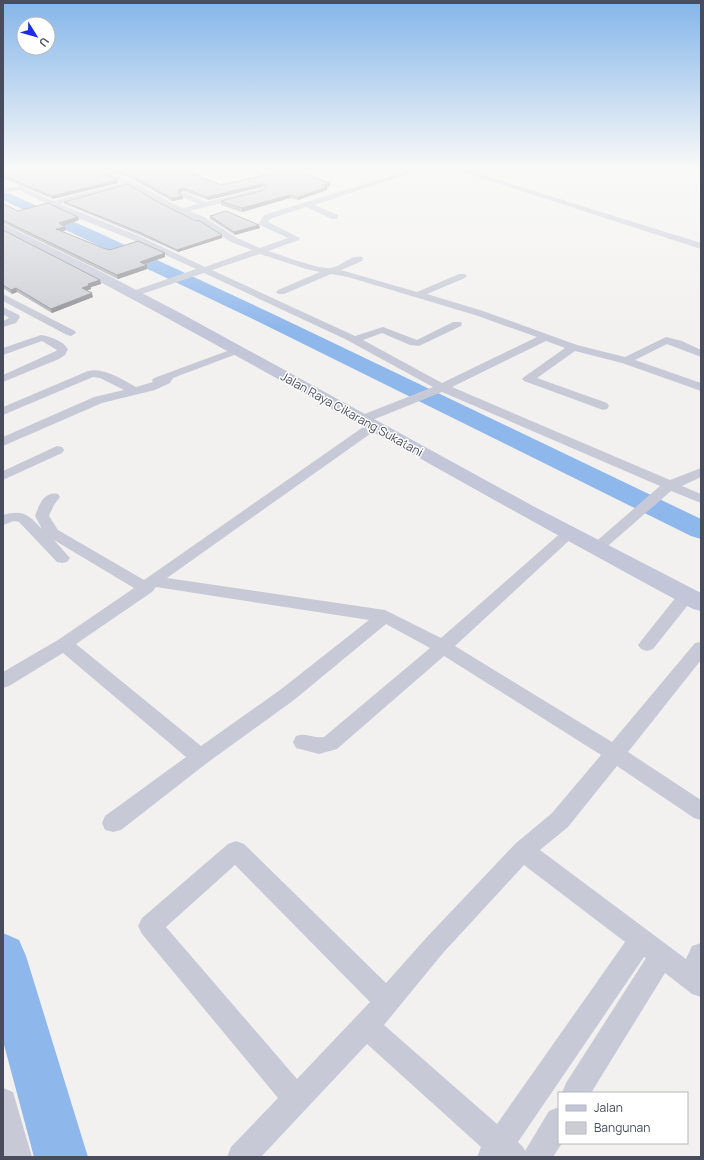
<svg xmlns="http://www.w3.org/2000/svg" width="704" height="1160" font-family="Manrope,sans-serif">
<style>
.lines{fill:none;stroke-linecap:round;stroke-linejoin:round}
.river{fill:#8eb7eb;fill-rule:evenodd}
.street{fill:#c7cad6;fill-rule:evenodd}
.secondary{fill:#c3c6d8;fill-rule:evenodd}
.wall{fill:#b0b1b7}
.shaded-wall{fill:#909095}
.building{fill:#cdced5;stroke:#909095}
.labels{text-anchor:middle;dominant-baseline:central;stroke-width:3;stroke-linejoin:round;paint-order:stroke}
.far-street-label{font-size:12px;fill:#484c5d;stroke:#fff}
</style>
<rect width="100%" height="100%" fill="#f2f1f0"/>
<g class="lines">
<path class="river" d="M3,191L97,232L273,314L701,519V539L691,536L259,322L3,200Z
M3,933L19,940L26,956L88,1157H34L3,1041Z"/>
<path class="street" d="M86,167H95L133,181L166,200L183,208L198,204L181,196L180,194L184,192L206,202L262,188H265V192L190,211L204,217L237,238L260,248L288,238L260,225L259,223L264,215L420,167H430L314,205L338,215V219H332L306,207L270,219L268,222L300,238L299,240L268,251C281,255 320,270 331,268C341,267 351,254 362,257L363,259L362,261L341,270L417,292L459,274H465L467,276L465,278L427,294L483,311L577,345L625,357L666,337L682,341L701,350V357L667,344L635,360L701,383V391L622,363L575,351L537,378L607,403L609,406L607,409L603,410L524,381L522,379L524,377L565,348L546,341L452,387L670,480L701,468V477L682,486L701,494V503L671,491L602,551L597,553L592,551L589,548L592,545L660,486L442,392L365,423H357L355,420L357,417L433,387L345,339L204,273L136,296H130L128,294L130,292L196,269L133,240L68,214L19,190L3,193V189L20,186L53,201L123,183ZM129,185L160,204L198,221L231,242L252,250L205,267L139,236L60,204ZM260,254L306,269L320,272L278,290L276,292L278,294H284L331,274L348,277L475,315L537,337L442,383L363,340L382,333L410,345L419,346L461,326L462,324L461,322H453L417,340L383,327L355,336L212,270Z
M447,167H457L701,243V249Z
M682,167L701,170V174L683,169Z
M3,294L75,331L76,333L71,336L67,335L3,301Z
M3,307L19,315L20,317L16,323L3,327V321L9,318L3,314Z
M41,335C51,337 62,340 68,349L65,355L59,359L3,382V375L56,351L57,350L42,341L3,355V348Z
M238,347L242,348L243,350L242,352L173,378L170,383L155,390L102,403L3,446V437L94,397L124,390L100,378L93,377L3,415V407L88,371C104,367 123,380 136,387L153,382L152,380L154,378Z
M373,422L377,423L379,426L377,429L167,578L385,610L441,638L564,530L569,528L574,530L576,533L574,536L455,646L612,742L695,643L701,642V660L628,752L701,800V820L694,818L617,766L568,827L540,850L686,959L692,946L701,943V997L692,994L665,973L591,1093H562L566,1083L646,958L644,957L518,1142L523,1147L525,1151L549,1111L559,1107V1143H562L553,1157H477L481,1147L367,1044L261,1157H227L231,1147L278,1098L142,934L138,926L142,918L228,844L236,841L244,844L386,983L427,937L515,844L552,813L601,755L444,656L337,749L319,754L296,748L293,742L296,736C308,732 313,739 324,737L430,648L386,624L294,700L207,763L121,830L113,832L105,830L102,823L105,816L186,757L63,653L9,686L3,688V672L58,640L134,588L54,540L70,558L67,562L62,563L57,562L19,522L14,521L3,525V515C23,509 29,515 42,529L35,516C39,505 44,491 58,494L60,497L54,505L49,516L58,530L144,580L369,423ZM156,587L369,620L280,690L201,746L76,644L152,592ZM235,865L370,1002L297,1079L166,927ZM524,865L625,942L497,1124L384,1025L443,953Z
M57,446L62,447L64,450L62,453L3,480V471Z
M686,590L692,592L694,596L692,600L653,649L647,651L641,649L638,645L641,641L680,592Z
M3,1088L13,1092L32,1157H4Z"/>
<path class="secondary" d="M3,224L96,269L184,315L533,506L701,593V611L693,609C462,485 236,351 3,231Z"/>
</g>
<path class="wall" d="M3,167L118,183L53,199L3,178Z
M99,167H175L221,185L292,169L330,183V186L327,187V190L298,200L290,198L242,212L221,205V201L265,190L266,187H262L208,200L183,191L179,193L183,196V199L172,201L134,180Z
M64,202H158L222,238L178,252L140,235L65,204Z
M3,204L18,211L78,217L79,220L63,226L66,230L61,232L103,248L110,250L165,253V257L144,264L147,269L118,279L3,223Z
M210,216L259,225L260,228L235,235L210,219Z
M3,230L100,280L101,284L91,287V289L87,290L93,297L52,313L17,292L12,294L3,288Z"/>
<path class="shaded-wall" d="M118,180V183L53,199L52,196Z
M330,183V186L327,187V190L298,200V197L322,185Z
M261,184L262,187L208,200L207,197Z
M183,188V191L179,194L178,190Z
M290,195V198L242,212V208Z
M183,196V199L172,201V198Z
M78,217L79,220L60,227L59,223Z
M259,225L260,228L235,235L234,232Z
M65,227L66,230L57,233L56,229Z
M222,235V238L178,252L177,250Z
M165,253V257L141,265L140,262Z
M147,265V269L118,279L117,275Z
M100,280L101,284L91,287V289L83,292L82,288L88,284Z
M16,288L17,292L12,294L11,290Z
M92,293L93,297L52,313L51,309Z"/>
<path class="building" d="M3,167H88L118,180L52,196L3,176Z
M107,167H175L221,185L292,169L330,183L322,185L327,187L298,197L290,195L242,208L221,201L265,190L266,184H261L207,197L183,188L178,190L179,194L183,196L172,198L133,177Z
M128,184L158,202L196,221L198,220L222,235L177,250L139,232L64,202Z
M48,203L78,217L59,223L65,227L56,229L103,248L110,250L138,241L165,253L140,262L147,265L117,275L3,220V204H4L18,211Z
M226,211L259,225L234,232L210,216Z
M3,230L100,280L88,284L90,285L82,288L92,293L51,309L16,288L11,290L3,285Z"/>
<linearGradient id="sky" x2="0" y2="1"><stop stop-color="#84b5e9"/><stop offset="0.51" stop-color="#f9f9f8"/><stop offset="1" stop-color="#f9f9f8" stop-opacity="0"/></linearGradient>
<rect width="704" height="329" fill="url(#sky)"/>
<g class="labels">
<g class="far-street-label">
<text transform="translate(352 414) rotate(29)">Jalan Raya Cikarang Sukatani</text>
</g>
</g>
<rect width="704" height="1160" fill="none" stroke="#484c5d" stroke-width="8"/>
<rect x="558" y="1092" width="130" height="52" fill="#ffffff" stroke="#b6b7be"/>
<rect x="566" y="1105" width="20" height="6" fill="#c3c6d8" stroke="#b6b7be"/>
<text x="594" y="1112" font-size="12" fill="#484c5d">Jalan</text>
<rect x="566" y="1122" width="20" height="12" fill="#cdced5" stroke="#b6b7be"/>
<text x="594" y="1132" font-size="12" fill="#484c5d">Bangunan</text>
<g transform="translate(36 36) rotate(127)"><circle r="19" fill="#ffffff" stroke="#b6b7be"/>
<path d="M0-3L7 15L0 10L-7 15Z" fill="#1c2ee0"/>
<text y="-6" font-size="11" font-weight="bold" text-anchor="middle" fill="#484c5d">U</text>
</g>
</svg>
